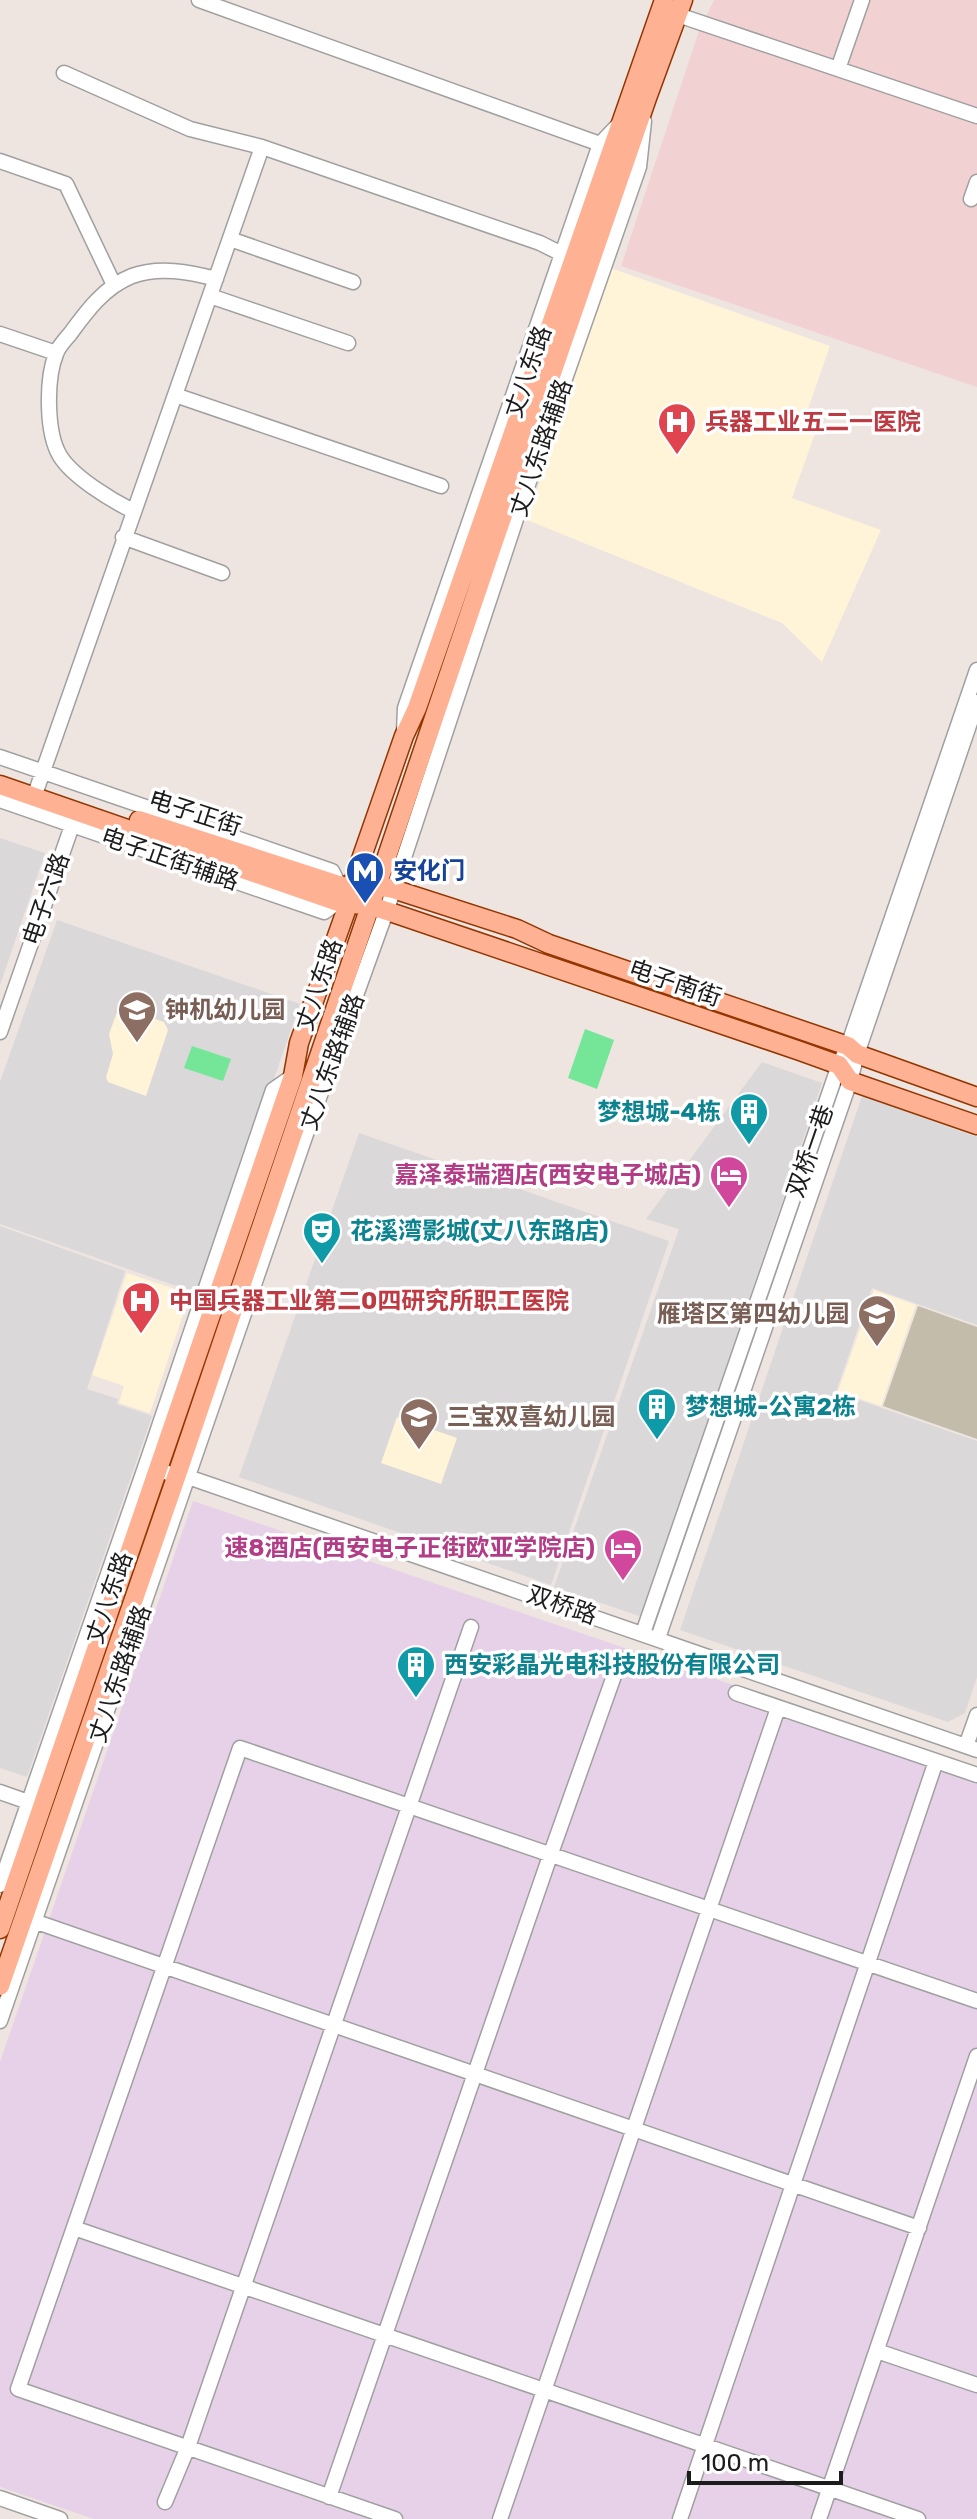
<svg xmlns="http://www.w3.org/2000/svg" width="977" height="2519" font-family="Rubik,'Noto Sans SC',sans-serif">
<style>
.residential{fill:#dad8d9}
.industrial{fill:#e6d1e8}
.education{fill:#fff3d8}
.military{fill:#f2d1d2}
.construction{fill:#c4bcab}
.pitch{fill:#75e698}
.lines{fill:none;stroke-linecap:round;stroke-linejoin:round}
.minor-casing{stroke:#a0a0a0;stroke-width:17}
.major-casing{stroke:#933600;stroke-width:21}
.minor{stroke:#fff;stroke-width:14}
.major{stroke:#ffb194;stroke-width:18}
.labels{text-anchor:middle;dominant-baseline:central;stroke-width:7;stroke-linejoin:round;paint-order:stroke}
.street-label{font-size:24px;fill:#1c1c1c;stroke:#fff}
.health-label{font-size:24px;font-weight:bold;fill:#be3a42;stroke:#fff;text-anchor:start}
.transit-label{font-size:24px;font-weight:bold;fill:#164399;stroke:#fff;text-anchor:start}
.education-label{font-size:24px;font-weight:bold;fill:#785e54;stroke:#fff;text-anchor:start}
.culture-label{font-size:24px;font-weight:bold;fill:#0d838f;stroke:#fff;text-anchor:start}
.hotel-label{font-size:24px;font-weight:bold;fill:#b23c85;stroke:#fff;text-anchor:end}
</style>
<rect width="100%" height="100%" fill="#eee5e0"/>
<path class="residential" d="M0,838L45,853L0,985Z
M57,920L300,1004L199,1294L0,1224V1082Z
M762,1062L822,1083L642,1617L554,1587L679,1229L646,1219Z
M862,1096L977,1137V1325L872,1288L836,1392L977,1441V1677L965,1713L948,1722L680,1630Z
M359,1133L669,1241L551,1585L239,1477Z
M0,1226L125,1271L87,1389L118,1399L117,1404L152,1416L27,1777L0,1768Z"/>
<path class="industrial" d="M193,1501L977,1768V2519H94L0,2487V2062Z"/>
<path class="education" d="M611,268L830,346L808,409L822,414L792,498L881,530L822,662L782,623L527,520Z
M119,1007L164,1022L168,1030L146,1096L108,1082L106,1077L113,1054L109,1034Z
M127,1273L190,1294L150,1413L119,1403L124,1386L92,1375Z
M874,1290L916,1305L881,1406L838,1391Z
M397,1417L457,1438L441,1484L381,1463Z"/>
<path class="military" d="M714,0H977V387L621,266L699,31Z"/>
<path class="construction" d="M918,1306L977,1327V1439L883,1406Z"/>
<path class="pitch" d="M585,1029L614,1040L597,1089L568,1078Z
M192,1046L231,1059L223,1081L184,1068Z"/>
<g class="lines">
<defs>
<path id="minor" d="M199,0L600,144
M678,15L977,116
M838,69L862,0
M64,73L190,129L262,147L540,243L562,254
M0,161L66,184L114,285
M971,199L977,182
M230,239L353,282
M210,296L348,343
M0,334L56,353
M175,395L441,486
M133,511C111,500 73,477 60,456C46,433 46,379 56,354C58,347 65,340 70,334C86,312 104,287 132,276C159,266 190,272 216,279
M123,537L222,573
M404,731L405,708L600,144L619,124
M0,757L332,871L339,885
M34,797L262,147
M0,800L324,912L338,902
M0,1032L75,817
M146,1465L176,1476L188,1477L977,1750
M643,1633L839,1065L848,1046L977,670
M658,1638L850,1081L857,1054L977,702
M736,1693L977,1775
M966,1746L977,1715
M0,1792L34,1804
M0,1885L149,1456L273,1090L293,1076
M28,1919L919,2228
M0,2021L306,1134L386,912L517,516L639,167L644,121
M74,2228L918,2519
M877,2351L977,2385
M329,2497L550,1856L620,1659
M0,2498L60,2519
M165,2502L188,2447L471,1627
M395,2519L18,2389L240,1748L977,2001
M500,2519L778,1708
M680,2519L936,1761
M819,2519L977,2056"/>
<path id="major" d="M0,785L338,902L371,906L393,913L800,1051L839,1065L850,1081L977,1125
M139,820L339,885C357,890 375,885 393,889L517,929L549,944L848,1046L857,1054L977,1097
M0,1929L293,1076L299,1043L348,905L351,888L404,736L417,708L664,0
M0,1986L180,1466L493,544L647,98L683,0"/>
</defs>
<use href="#minor" class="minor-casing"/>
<use href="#major" class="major-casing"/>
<use href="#minor" class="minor"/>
<use href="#major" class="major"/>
</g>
<defs>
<symbol id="hospital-pin" viewBox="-11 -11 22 30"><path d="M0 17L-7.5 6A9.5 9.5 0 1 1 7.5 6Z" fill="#e0444e" stroke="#fff"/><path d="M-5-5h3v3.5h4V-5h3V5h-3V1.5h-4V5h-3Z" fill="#fff"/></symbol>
<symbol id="metro-pin" viewBox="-11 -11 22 30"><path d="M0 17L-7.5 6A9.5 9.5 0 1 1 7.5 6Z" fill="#1a4fb4" stroke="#fff"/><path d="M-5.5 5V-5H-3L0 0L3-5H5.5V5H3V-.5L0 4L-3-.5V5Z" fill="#fff"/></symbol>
<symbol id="school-pin" viewBox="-11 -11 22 30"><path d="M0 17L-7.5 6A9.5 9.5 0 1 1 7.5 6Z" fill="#8d6e63" stroke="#fff"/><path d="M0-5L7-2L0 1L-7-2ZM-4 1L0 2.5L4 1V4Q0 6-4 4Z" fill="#fff"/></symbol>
<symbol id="building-pin" viewBox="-11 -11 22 30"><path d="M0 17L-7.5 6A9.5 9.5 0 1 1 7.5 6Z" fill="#0f9aa8" stroke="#fff"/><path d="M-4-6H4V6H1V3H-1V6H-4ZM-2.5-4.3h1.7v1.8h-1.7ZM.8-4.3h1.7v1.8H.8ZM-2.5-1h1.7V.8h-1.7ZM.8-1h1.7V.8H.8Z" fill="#fff"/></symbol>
<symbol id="hotel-pin" viewBox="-11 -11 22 30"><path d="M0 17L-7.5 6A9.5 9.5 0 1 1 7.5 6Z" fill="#d1479c" stroke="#fff"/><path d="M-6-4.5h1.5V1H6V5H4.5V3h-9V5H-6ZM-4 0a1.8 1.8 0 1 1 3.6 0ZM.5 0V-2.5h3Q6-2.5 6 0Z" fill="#fff"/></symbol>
<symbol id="theatre-pin" viewBox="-11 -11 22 30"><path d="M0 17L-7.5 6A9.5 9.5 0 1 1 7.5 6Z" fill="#0f9aa8" stroke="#fff"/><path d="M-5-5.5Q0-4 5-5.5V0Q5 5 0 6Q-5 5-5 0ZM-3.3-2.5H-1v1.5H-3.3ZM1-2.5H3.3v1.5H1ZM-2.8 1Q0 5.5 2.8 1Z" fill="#fff"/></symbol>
</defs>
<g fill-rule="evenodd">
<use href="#hospital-pin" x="655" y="400" width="44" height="60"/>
<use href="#metro-pin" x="343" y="849" width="44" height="60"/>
<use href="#school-pin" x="115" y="988" width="44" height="60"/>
<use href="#building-pin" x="727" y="1090" width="44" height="60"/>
<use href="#hotel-pin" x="707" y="1153" width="44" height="60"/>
<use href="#theatre-pin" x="300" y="1209" width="44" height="60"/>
<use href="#hospital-pin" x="119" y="1279" width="44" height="60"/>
<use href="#school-pin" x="855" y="1292" width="44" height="60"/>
<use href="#building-pin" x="635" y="1385" width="44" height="60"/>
<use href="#school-pin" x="397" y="1395" width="44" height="60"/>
<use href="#hotel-pin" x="601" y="1526" width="44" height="60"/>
<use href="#building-pin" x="394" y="1643" width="44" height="60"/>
</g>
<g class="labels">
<g class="street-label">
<text transform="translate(528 372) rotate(-71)">丈八东路</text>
<text transform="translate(541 448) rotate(-71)">丈八东路辅路</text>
<text transform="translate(195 813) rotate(18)">电子正街</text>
<text transform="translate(170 859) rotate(19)">电子正街辅路</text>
<text transform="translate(46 899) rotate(-71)">电子六路</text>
<text transform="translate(675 983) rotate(19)">电子南街</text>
<text transform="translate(319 985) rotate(-71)">丈八东路</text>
<text transform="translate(332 1062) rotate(-70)">丈八东路辅路</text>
<text transform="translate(810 1151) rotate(-71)">双桥一巷</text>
<text transform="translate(109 1598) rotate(-71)">丈八东路</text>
<text transform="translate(562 1605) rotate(19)">双桥路</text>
<text transform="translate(120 1674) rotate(-71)">丈八东路辅路</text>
</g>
<g class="health-label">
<text x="705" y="422">兵器工业五二一医院</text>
<text x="169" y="1301">中国兵器工业第二0四研究所职工医院</text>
</g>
<g class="transit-label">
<text x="393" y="871">安化门</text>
</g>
<g class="education-label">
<text x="165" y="1010">钟机幼儿园</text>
<text x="849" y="1314" text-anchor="end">雁塔区第四幼儿园</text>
<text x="447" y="1417">三宝双喜幼儿园</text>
</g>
<g class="culture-label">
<text x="721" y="1112" text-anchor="end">梦想城-4栋</text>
<text x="350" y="1231">花溪湾影城(丈八东路店)</text>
<text x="685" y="1407">梦想城-公寓2栋</text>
<text x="444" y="1665">西安彩晶光电科技股份有限公司</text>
</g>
<g class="hotel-label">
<text x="701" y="1175">嘉泽泰瑞酒店(西安电子城店)</text>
<text x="595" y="1548">速8酒店(西安电子正街欧亚学院店)</text>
</g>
</g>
<path d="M689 2471v12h152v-12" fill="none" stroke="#1c1c1c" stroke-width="4"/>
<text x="701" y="2471" font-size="24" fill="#1c1c1c" stroke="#ffffff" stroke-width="6" paint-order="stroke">100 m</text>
</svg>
